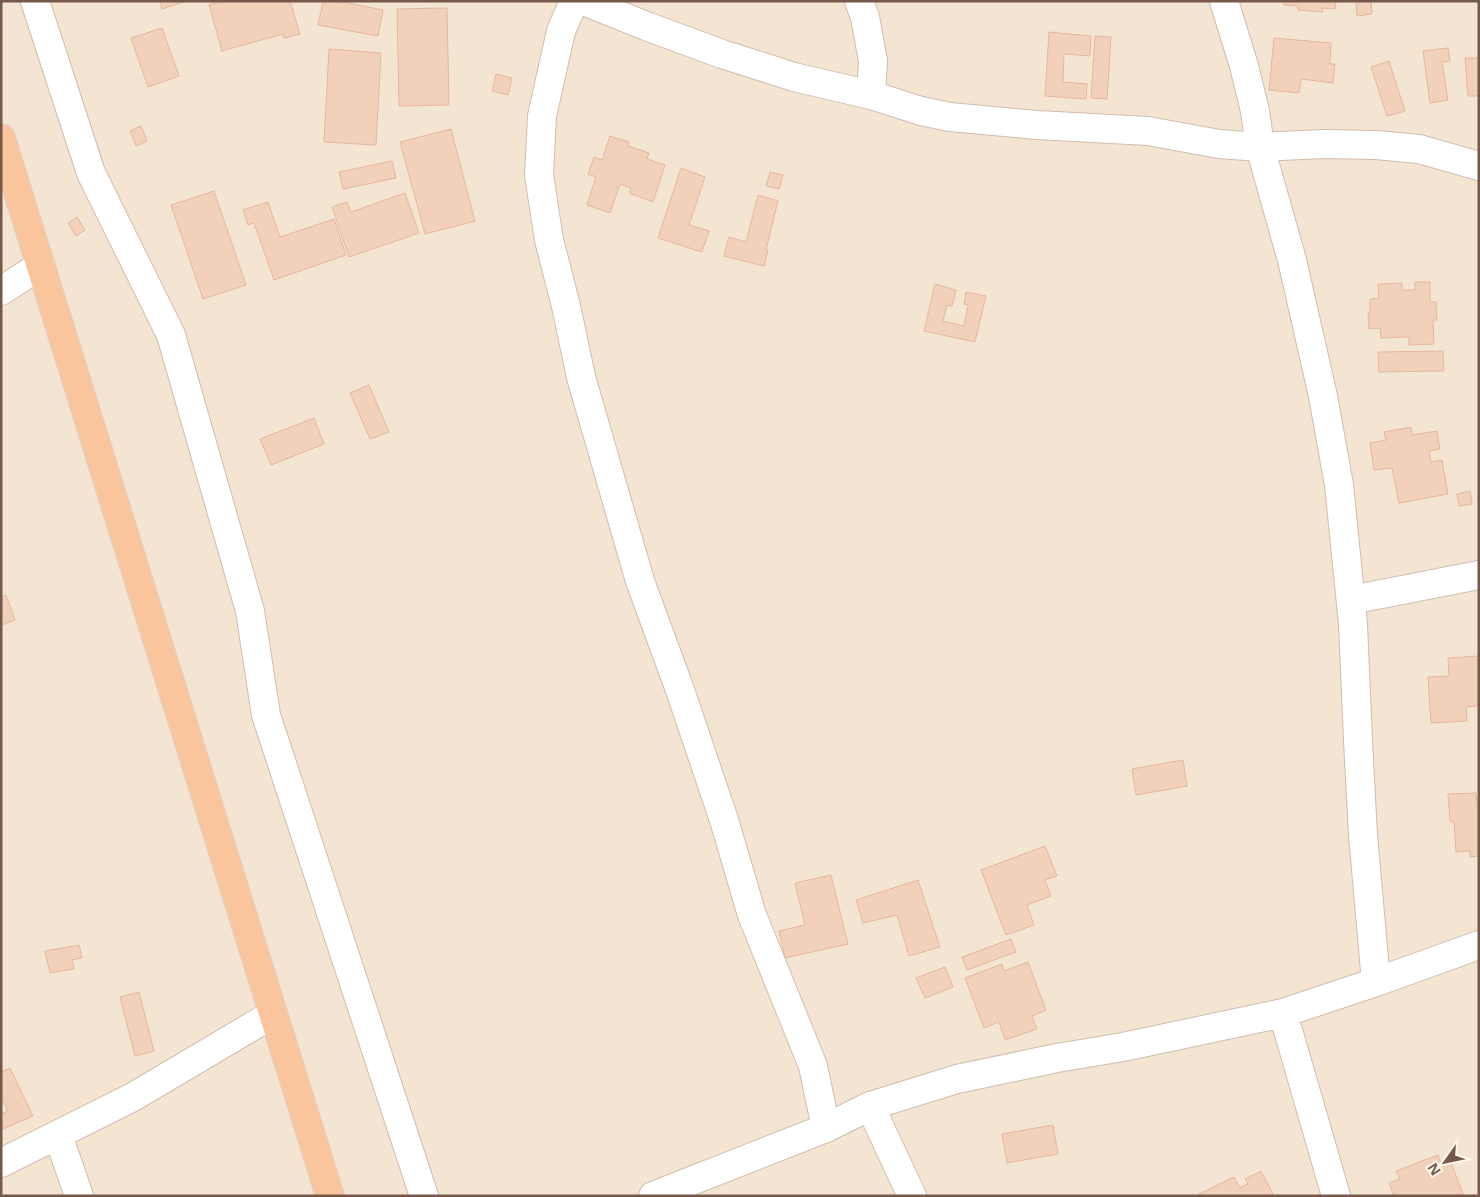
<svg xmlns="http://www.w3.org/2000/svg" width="1480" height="1197" font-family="'Noto Sans',sans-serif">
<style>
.residential{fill:#f4e5d3}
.building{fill:#f2d1bc;stroke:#e5b79c}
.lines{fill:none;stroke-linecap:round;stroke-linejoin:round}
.minor-casing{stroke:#d0bdae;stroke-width:30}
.trunk-casing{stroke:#dbd4d0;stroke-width:30}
.minor{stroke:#fff;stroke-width:28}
.trunk{stroke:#fac49c;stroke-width:28}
</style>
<rect width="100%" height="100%" fill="#fdf3e5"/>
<path class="residential" d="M1,1H1479V1196H1Z"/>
<path class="building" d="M160,1H183L184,2L162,9Z
M222,1H290L300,34L284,38L283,34L222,51L209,5Z
M323,1H338L383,10L378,36L318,25Z
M1284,1H1336L1335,9L1322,8L1323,12L1298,10V6L1284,5Z
M1356,1H1371L1372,14L1357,16Z
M447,8L449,105L399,106L397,9Z
M162,28L179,76L148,87L131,38Z
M1049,32L1091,36L1090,56L1064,54L1063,82L1087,84L1086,99L1045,96Z
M1095,36L1111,37L1107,99L1091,98Z
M1274,38L1331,43L1330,64H1335L1333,83L1301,79L1299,93L1269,90Z
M1448,48L1450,61L1442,62L1448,100L1430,103L1423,51Z
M329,49L381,53L376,145L324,142Z
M1465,58H1479V96H1468Z
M1389,61L1405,111L1387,116L1371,67Z
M496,74L512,78L508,95L492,91Z
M141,126L147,141L136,146L130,131Z
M451,129L475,221L425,234L400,142Z
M610,136L629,142L628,146L649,153L647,159L665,165L653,202L629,193L631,188L620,184L610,213L587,205L596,177L588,174L594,157L602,160Z
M392,161L396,178L343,189L339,172Z
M681,168L705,177L689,225L709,231L702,252L658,238Z
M770,172L783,175L779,189L766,186Z
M214,191L246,285L203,299L171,205Z
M405,193L419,233L349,257L332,207L347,202L351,212Z
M758,195L778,201L766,250L768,251L764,266L724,256L729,237L746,242Z
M268,202L280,237L334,219L346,255L274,280L254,223L248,225L243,210Z
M77,217L85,230L76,236L68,223Z
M1415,282H1430V302H1436L1437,320H1433L1434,344L1409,345V337L1381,338L1380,328L1369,329L1368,313H1370V299L1379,298L1378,284L1402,283V290H1415Z
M935,284L956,290L952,306L947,305L943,321L964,326L968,305L964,304L966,292L986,296L975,342L924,331Z
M1443,351L1444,371L1379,372L1378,352Z
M369,385L389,432L370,439L350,393Z
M314,418L324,444L271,465L260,439Z
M1411,427L1412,435L1437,431L1440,449L1429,451L1431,462L1442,460L1448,494L1399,503L1392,468L1374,470L1370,443L1386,440L1384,432Z
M1470,491L1472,504L1459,506L1457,494Z
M6,595L15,620L1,625V597Z
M1479,656V706L1466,707L1467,721L1431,723L1428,677L1449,676L1448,658Z
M1183,760L1187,786L1136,795L1132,769Z
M1476,793L1477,807H1479V856L1470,857V851L1456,852L1454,822L1450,821L1448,794Z
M1045,846L1057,876L1045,880L1051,896L1027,905L1034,925L1006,935L981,870Z
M831,875L848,944L785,958L779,931L805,925L795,883Z
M918,880L940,947L909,956L897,915L863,923L856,900Z
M1011,939L1016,952L967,970L962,957Z
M79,945L82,958L72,960L74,969L50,973L45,951Z
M1028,962L1046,1010L1032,1016L1037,1029L1005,1040L999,1022L984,1028L965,978L1002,964L1004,971Z
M945,967L953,987L925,998L916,978Z
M139,992L154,1051L135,1056L120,997Z
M10,1068L33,1116L1,1130V1114L8,1111L1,1097V1072Z
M1053,1125L1058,1154L1007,1163L1002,1134Z
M1438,1155L1441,1164L1450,1160L1464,1196H1394L1389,1183L1400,1179L1396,1171Z
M1261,1171L1274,1196H1199V1194L1234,1177L1240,1188L1248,1184L1245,1179Z"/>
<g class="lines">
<defs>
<path id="minor" d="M35,1L91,173L171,335L250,611L266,715L424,1196
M574,1L561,31L542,116L539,175L549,240L566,306L581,377L640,581L680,690L724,820L752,915L813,1066L826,1128
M584,1L646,26L722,54L794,77L871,95L921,111L950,117L1037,125L1148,131L1219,144L1260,147L1324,144L1376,145L1419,149L1479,166
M859,1L865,17L873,61L871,95
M1224,1L1244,66L1255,111L1260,147L1292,260L1323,396L1339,485L1353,624L1358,741L1363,835L1376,982
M1,291L41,265
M1351,600L1479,575
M1283,1013L1336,1196
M870,1106L912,1196
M58,1135L79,1196
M1,1163L133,1097L273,1014
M653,1196L826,1128L870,1106L957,1079L1057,1058L1123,1047L1283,1013L1376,982L1479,945"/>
<path id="trunk" d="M1,138L330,1196"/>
</defs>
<use href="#minor" class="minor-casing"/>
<use href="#trunk" class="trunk-casing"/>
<use href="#minor" class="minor"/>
<use href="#trunk" class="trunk"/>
</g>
<rect width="1480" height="1197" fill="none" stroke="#76594a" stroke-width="5"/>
<g transform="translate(1445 1162) rotate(237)" stroke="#fff7ec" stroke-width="4" paint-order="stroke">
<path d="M0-4L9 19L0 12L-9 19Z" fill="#76594a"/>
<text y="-8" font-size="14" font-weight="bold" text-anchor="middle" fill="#76594a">N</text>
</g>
</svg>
